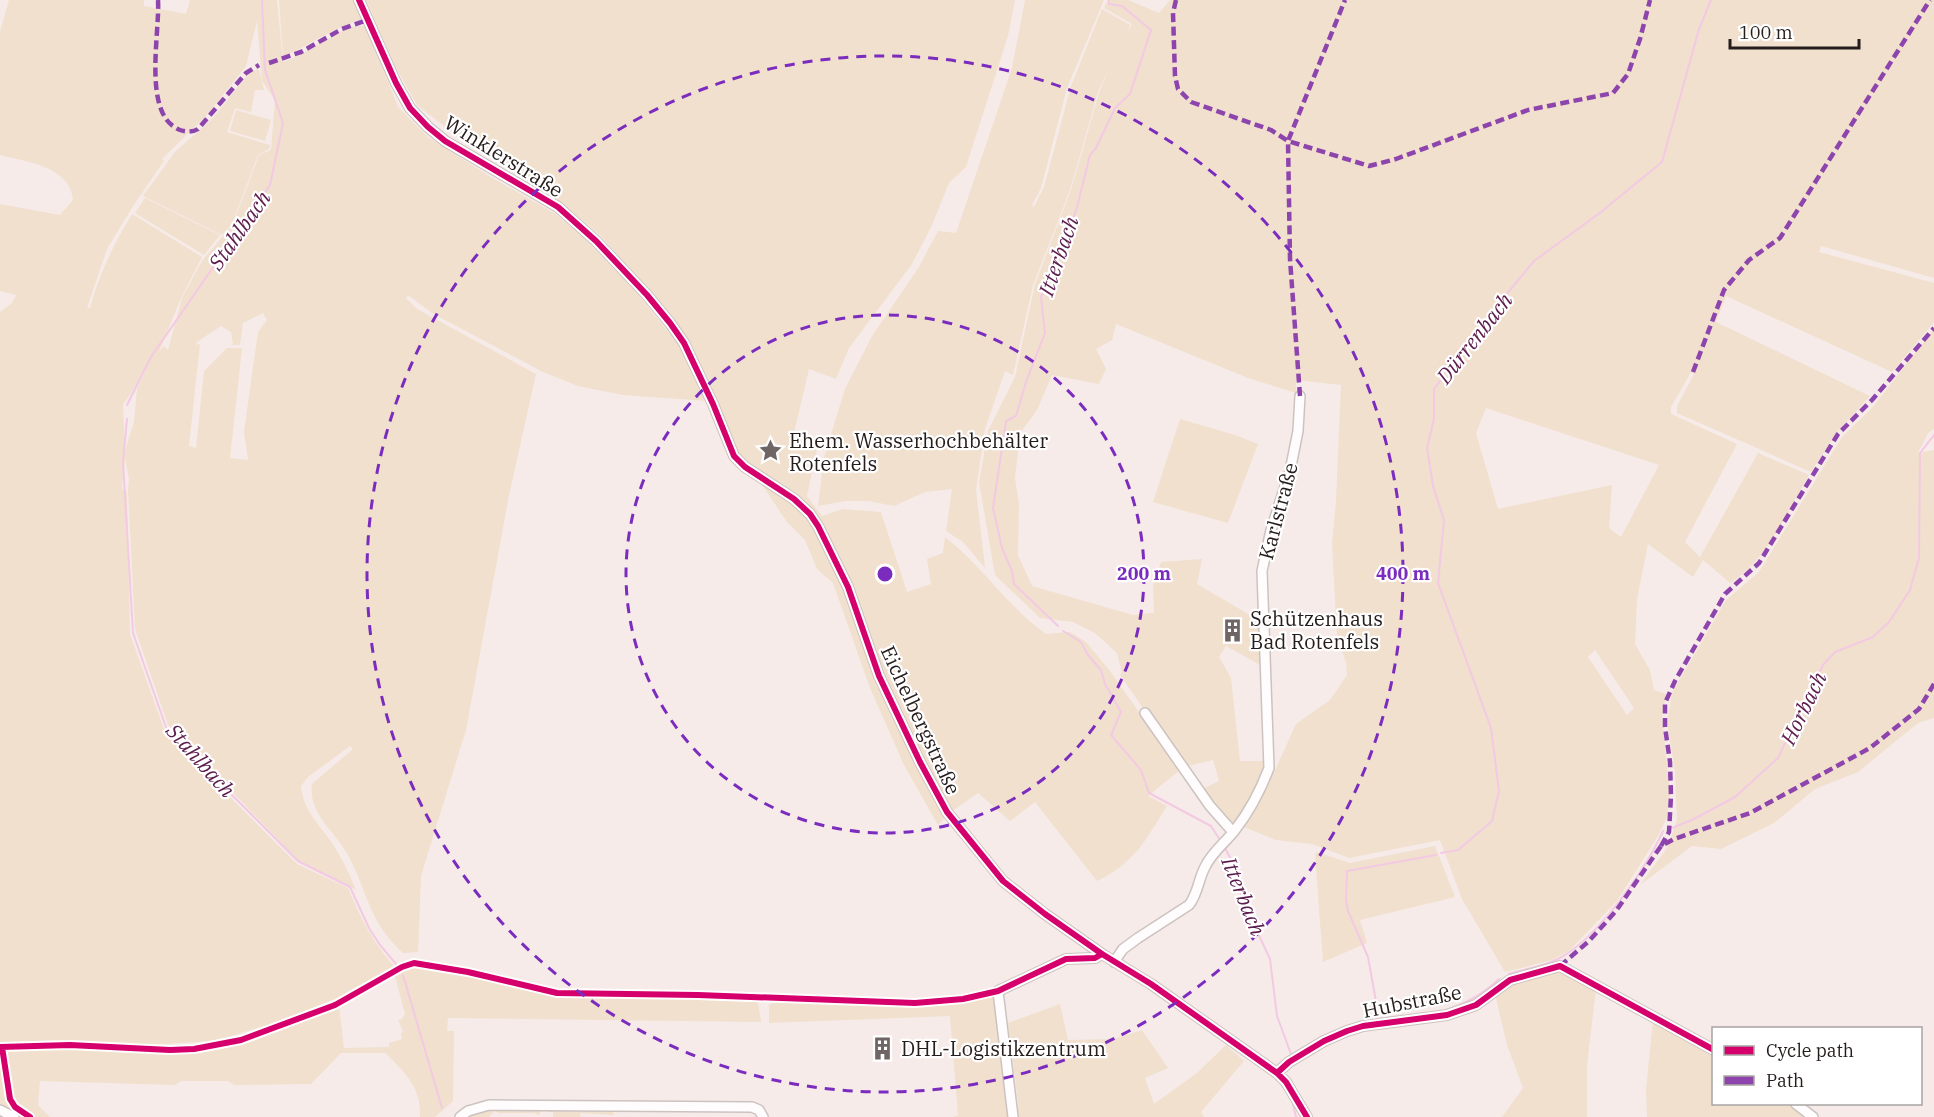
<svg xmlns="http://www.w3.org/2000/svg" width="1934" height="1117" font-family="'IBM Plex Serif',serif">
<style>
.green{fill:#f0e0cd;fill-rule:evenodd}
.lines{fill:none;stroke-linecap:round;stroke-linejoin:round}
.stream{stroke:#f3c9e3;stroke-width:2}
.minor-casing{stroke:#ccc3c1;stroke-width:12}
.minor{stroke:#fefcfc;stroke-width:9}
.quiet{stroke:#8e44ad;stroke-width:4.5;stroke-dasharray:9 4.5;stroke-linecap:butt}
.cycleway-casing{stroke:#fff;stroke-width:10}
.cycleway{stroke:#d6006c;stroke-width:6}
.ring{fill:none;stroke:#7b2cbf;stroke-width:3;stroke-dasharray:10 8}
.labels{text-anchor:middle;dominant-baseline:central;stroke-width:4.5;stroke-linejoin:round;paint-order:stroke}
.street-label{font-size:20px;fill:#251d1c;stroke:#fff}
.poi-label{font-size:20px;fill:#251d1c;stroke:#fff;text-anchor:start}
.water-label{font-size:21px;font-style:italic;fill:#5c1c4d;stroke:#fff}
.centre{fill:#7b2cbf;stroke:#fff;stroke-width:3}
.ring-label{font-size:18px;text-anchor:middle;font-weight:bold;fill:#7b2cbf;stroke:#fff;stroke-width:4.5;stroke-linejoin:round;paint-order:stroke}
</style>
<rect width="100%" height="100%" fill="#f6ebe9"/>
<path class="green" d="M9,0H144V6L186,14L190,0H277L283,62L300,55L348,28L359,25L367,28L398,107L428,137L489,176L554,213L583,237L637,293L682,349L707,401L623,395L578,386L543,372L432,313L408,295L406,298L417,309L536,374L509,495L466,730L421,876L418,952L403,953C370,924 368,894 349,857C336,831 308,815 312,784L353,749L350,746L308,777L301,786C303,810 319,824 332,843C342,858 349,873 356,890L298,860L168,725L135,629L128,491L129,479L125,458C125,470 122,478 122,489L127,492L130,634L165,732L297,864L348,888C360,917 373,943 394,966L335,999L268,1025L214,1041L148,1045L64,1040L0,1042V312L12,303L16,295L0,291V204L60,215L73,200C70,166 27,162 0,155V32ZM257,21L262,81L275,100L271,150L259,155L233,224L202,261L182,298L168,350L164,346L159,352L181,298L202,257L132,214C114,244 99,274 90,308H87L107,249L133,206L164,161L162,159L205,117L246,66ZM263,313L267,320L258,332L244,432L248,460L230,458L242,348H227L204,371L196,448L189,446L200,344L196,345L197,342L221,326L231,332L233,345H240L243,323ZM146,370L137,389L134,422L125,450L123,405Z
M279,0H356L362,16L360,20C332,28 310,46 283,56Z
M366,0H1015L1008,36L966,167L949,183L932,225L912,264L849,348L836,379L809,369L794,433L818,444L807,496L822,516L843,509L881,512L907,592L931,584L927,559L943,553L945,537C982,566 1008,607 1046,634L1070,632L1086,642L1110,671L1180,770L1148,796L1167,806C1146,839 1135,863 1097,881L1035,802L1010,821L978,793L951,812L938,825L904,765L870,688L833,583L817,569L805,540L787,522L746,461L737,452L694,354L674,321L654,296L600,235L556,198L462,140L417,105L396,68Z
M1025,0H1104L1067,88L1041,188L1032,205L1034,207L1044,187L1071,86L1102,9L1130,25L1128,31L1132,24L1104,8L1108,0H1128L1159,13L1170,0H1934V278L1821,246L1819,252L1934,283V322L1892,372L1726,296L1716,322L1870,396L1837,432L1811,472L1677,413V406L1694,374L1691,372L1671,407V414L1737,444L1685,542L1700,557L1758,453L1809,475C1788,510 1766,562 1730,583L1703,560L1693,577L1648,544L1637,599L1635,644L1650,670L1654,690L1666,694L1662,718L1670,793L1667,817L1658,836L1617,901L1569,951L1552,960L1505,972L1462,899L1440,840L1349,858L1312,844L1276,840L1244,827L1273,775L1296,724L1330,700L1347,675L1346,662L1337,637L1332,543L1336,501L1341,385L1296,380V393L1248,378L1116,324L1112,340L1096,349L1106,369L1099,384L1052,375L1037,410L1020,433L1015,478L1019,504L1018,555L1032,586L1133,615L1154,613L1153,587L1161,562L1202,559L1197,584L1260,621L1262,666L1226,646L1219,657L1231,678L1240,761H1264C1262,784 1248,805 1234,824L1228,823L1200,790L1219,781L1213,760L1184,767L1120,675L1122,673L1117,653L1095,633L1073,622L1040,618L995,575L979,482L988,431L1015,377L1035,284L1071,190L1099,93L1109,69L1098,92L1070,190L1033,285L1013,375L1005,371L985,429L976,490L985,568L963,542L946,531L952,489L925,492L894,506L869,501H846L818,506L824,457L845,389L872,336L919,267L938,231L956,233L1012,68ZM1486,408L1659,465L1621,537L1609,528L1612,485L1498,509L1476,433ZM1595,650L1634,708L1627,715L1588,657Z
M259,69L264,90H255L251,112L235,108L227,132L270,145L269,149L258,155L232,224L222,235L143,196L175,152L213,118L249,73Z
M236,110L271,120L265,141L230,131Z
M145,198L220,235L204,255L135,213Z
M1934,329V429L1928,433L1918,453L1934,450V718L1918,723L1858,772L1815,789L1774,823L1721,849L1692,846L1640,885L1667,848L1677,820L1675,772L1667,722L1672,693L1726,600L1759,572L1842,437L1872,408Z
M1180,419L1235,435L1258,444L1228,523L1153,502Z
M1435,846L1455,897L1360,920L1367,943L1323,962L1315,854L1317,852L1350,863Z
M414,966L477,975L541,991L564,995L758,1002L761,1022L448,1018L447,1031H454L453,1101L435,1117H420C421,1086 406,1075 386,1053H341L311,1084L234,1085L228,1081H181L175,1085L40,1081L38,1105L50,1117H22L0,1106V1062L5,1097L13,1105L5,1050L62,1049L186,1054L212,1051L257,1039L339,1006L344,1048L389,1047V1043L402,1039L401,1034L403,1031L398,1020L402,1019L405,1014L394,972Z
M1549,971L1562,973L1596,989L1587,1065V1117H1502L1523,1088L1507,1045L1495,994L1519,978Z
M993,997H996L1010,1117H953L958,1115L950,1016L769,1023V1005L776,1002C848,1005 922,1012 993,997Z
M1060,1004L1068,1040L1114,1039L1142,1030L1168,1068L1145,1078L1154,1104L1197,1073L1226,1045L1244,1061L1201,1112L1204,1117H1017L1018,1102L1008,1023Z
M1653,1020L1713,1054L1714,1104H1791L1809,1117H1647L1646,1089Z
M496,1108L539,1110L540,1112L539,1115L534,1113H498L495,1110L489,1117H468L482,1111Z
M552,1108L612,1110L614,1115L581,1113L580,1117H553V1112H547Z"/>
<g class="lines">
<path class="stream" d="M127,405L151,357L270,185L283,123L265,70L262,0
M127,419L123,462L133,633L167,730L298,861L350,887L369,928L380,945L396,964
M1058,626L1014,584L1012,571L1002,548L993,508L1006,421L1016,416L1026,382L1045,333L1041,297L1061,255L1077,207L1090,155L1096,148L1115,108L1130,94L1151,30L1122,6L1109,4V0
M1063,631L1081,642L1088,655L1101,670L1105,684L1121,712L1111,735L1141,770L1149,793L1211,826L1220,840
M1672,828L1694,819L1735,797L1778,758L1823,665L1835,652L1873,637L1889,622L1910,590L1919,558L1920,453L1934,435
M1225,848L1237,871L1242,899L1270,959L1277,1016L1291,1054
M1441,853L1458,850L1492,821L1499,791L1491,728L1438,583L1444,520L1433,486L1427,448L1434,419V389L1472,336L1534,261L1601,212L1662,162L1699,29L1711,0
M1509,974C1524,969 1543,967 1558,959C1597,939 1645,871 1663,831
M403,975L442,1108
M1440,1012C1463,1005 1481,996 1499,979
M1379,1018L1368,957L1348,911L1346,900L1347,871L1436,855
M1323,1037C1350,1022 1377,1018 1407,1016
M1289,1056L1316,1041
M1293,1104L1296,1117"/>
<defs>
<path id="minor" d="M359,0L396,83L410,108L428,127L445,141L558,207L596,241L647,295L670,323L684,343L713,404L734,456L745,467L794,499L810,514L818,526L848,587L879,676L920,762L947,812L1003,881L1045,914L1102,954L1151,984L1277,1073L1286,1082L1307,1117
M1145,713L1210,806L1233,832
M1114,962L1123,949L1138,938L1189,905C1198,894 1198,880 1205,867C1212,852 1225,843 1235,830C1249,812 1261,789 1269,768L1262,571L1271,530L1290,471L1298,431L1300,396
M1277,1073L1289,1062L1324,1041L1347,1031L1363,1026L1447,1015L1476,1005L1510,980L1560,966L1714,1050
M1796,1104L1813,1117
M0,1110L14,1117
M460,1117L468,1111L489,1105L752,1107L759,1110L763,1117
M1013,1117L998,991L1066,959L1095,958L1102,954"/>
</defs>
<use href="#minor" class="minor-casing"/>
<use href="#minor" class="minor"/>
<path class="quiet" d="M158,0C160,32 143,110 176,128C182,132 192,133 198,129L246,73L259,65
M1176,0L1173,13L1175,76L1178,89L1191,102L1271,130L1288,141L1369,166L1396,159L1528,110L1613,93L1628,74L1640,39L1650,0
M269,63L301,52L342,29L367,20
M1693,372L1724,290L1749,260L1780,238L1930,0
M1300,396L1290,259L1288,141L1345,0
M1661,846L1669,832L1671,796L1670,762L1665,727V703L1675,681L1725,594L1759,563L1838,434L1872,400L1934,328
M1560,966L1589,941L1616,911L1661,846L1674,839L1750,813L1870,748L1919,709L1934,684"/>
<defs>
<path id="cycleway" d="M359,0L396,83L410,108L428,127L445,141L558,207L596,241L647,295L670,323L684,343L713,404L734,456L745,467L794,499L810,514L818,526L848,587L879,676L920,762L947,812L1003,881L1045,914L1102,954L1151,984L1277,1073L1286,1082L1307,1117
M0,1047L70,1045L170,1050L194,1049L241,1040L335,1005L402,967L414,963L468,972L557,993L698,995L915,1003L963,999L998,991L1066,959L1095,958L1102,954
M2,1047L10,1099L15,1107L30,1117
M1277,1073L1289,1062L1324,1041L1347,1031L1363,1026L1447,1015L1476,1005L1510,980L1560,966L1714,1050"/>
</defs>
<use href="#cycleway" class="cycleway-casing"/>
<use href="#cycleway" class="cycleway"/>
</g>
<g class="ring">
<circle cx="885" cy="574" r="259"/>
<circle cx="885" cy="574" r="518"/>
</g>
<defs>
<symbol id="sight-bare" viewBox="-9 -9 18 18"><path d="M0-6L1.8-2.2L6-1.7L2.9 1.2L3.7 5.4L0 3.3L-3.7 5.4L-2.9 1.2L-6-1.7L-1.8-2.2Z" fill="#6e6564" stroke="#fff" stroke-width="2.5" paint-order="stroke"/></symbol>
<symbol id="building-bare" viewBox="-9 -9 18 18"><path d="M-4-6H4V6H1V3H-1V6H-4ZM-2.5-4.3h1.7v1.8h-1.7ZM.8-4.3h1.7v1.8H.8ZM-2.5-1h1.7V.8h-1.7ZM.8-1h1.7V.8H.8Z" fill="#6e6564" stroke="#fff" stroke-width="2.5" paint-order="stroke"/></symbol>
</defs>
<g fill-rule="evenodd">
<use href="#sight-bare" x="754" y="434" width="33" height="33"/>
<use href="#building-bare" x="1216" y="614" width="33" height="33"/>
<use href="#building-bare" x="866" y="1032" width="33" height="33"/>
</g>
<g class="labels">
<g class="street-label">
<text transform="translate(504 156) rotate(32)">Winklerstraße</text>
<text transform="translate(1278 511) rotate(-75)">Karlstraße</text>
<text transform="translate(921 720) rotate(65)">Eichelbergstraße</text>
<text transform="translate(1412 1001) rotate(-11)">Hubstraße</text>
</g>
<g class="poi-label">
<text x="789" y="440">Ehem. Wasserhochbehälter<tspan x="789" dy="23">Rotenfels</tspan></text>
<text x="1250" y="618">Schützenhaus<tspan x="1250" dy="23">Bad Rotenfels</tspan></text>
<text x="901" y="1048">DHL-Logistikzentrum</text>
</g>
<g class="water-label">
<text transform="translate(239 230) rotate(-55)">Stahlbach</text>
<text transform="translate(1058 256) rotate(-71)">Itterbach</text>
<text transform="translate(1474 338) rotate(-52)">Dürrenbach</text>
<text transform="translate(1803 708) rotate(-64)">Horbach</text>
<text transform="translate(201 760) rotate(48)">Stahlbach</text>
<text transform="translate(1244 896) rotate(68)">Itterbach</text>
</g>
</g>
<circle cx="885" cy="574" r="9" class="centre"/>
<g class="ring-label">
<text x="1144" y="580">200 m</text>
<text x="1403" y="580">400 m</text>
</g>
<rect x="1712" y="1027" width="210" height="78" fill="#ffffff" stroke="#a8a5a4" stroke-width="1.5"/>
<rect x="1724" y="1046" width="30" height="9" fill="#d6006c" stroke="#a8a5a4" stroke-width="1.5"/>
<text x="1766" y="1057" font-size="18" fill="#251d1c">Cycle path</text>
<rect x="1724" y="1076" width="30" height="9" fill="#8e44ad" stroke="#a8a5a4" stroke-width="1.5"/>
<text x="1766" y="1087" font-size="18" fill="#251d1c">Path</text>
<path d="M1730 39v9h129v-9" fill="none" stroke="#251d1c" stroke-width="3"/>
<text x="1739" y="39" font-size="18" fill="#251d1c" stroke="#ffffff" stroke-width="4.5" paint-order="stroke">100 m</text>
</svg>
